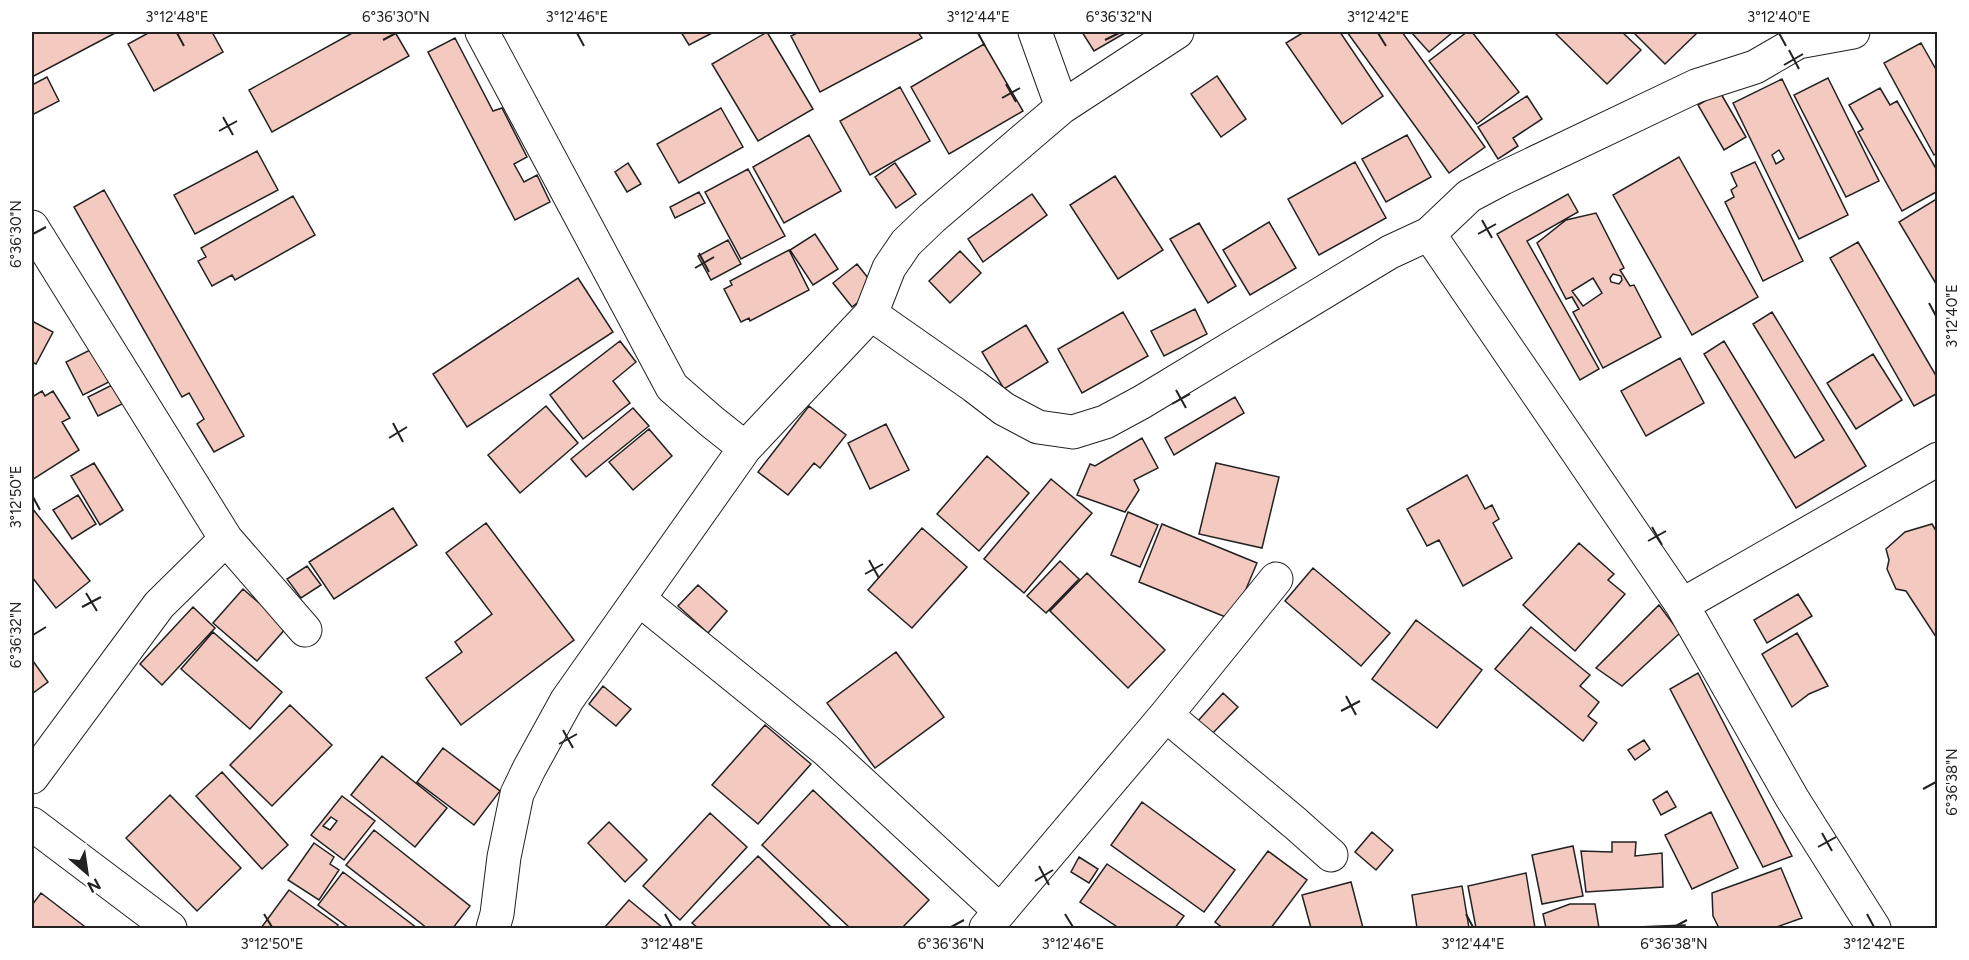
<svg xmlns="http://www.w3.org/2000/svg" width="1969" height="960" font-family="Figtree,sans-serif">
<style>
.building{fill:#f3c9c0;stroke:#222;stroke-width:1.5;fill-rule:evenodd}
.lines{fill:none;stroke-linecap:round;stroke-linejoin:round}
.minor-casing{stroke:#222;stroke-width:35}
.minor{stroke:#fff;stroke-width:33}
.ticks{fill:none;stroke:#222;stroke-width:2}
.neatline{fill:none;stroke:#222;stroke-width:2}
.ticks-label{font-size:15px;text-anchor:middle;fill:#222}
</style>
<rect width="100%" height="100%" fill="#fff"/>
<path class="building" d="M32,32H117L32,77Z
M150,32H212L223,52L154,91L128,44Z
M354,32H395L409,56L272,132L249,90Z
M681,32H714L689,45Z
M767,32L813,109L758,141L712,64Z
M799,32H918L922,38L820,92L791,36Z
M1082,32H1124L1125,33L1094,51Z
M1304,32H1340L1383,96L1342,124L1286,43Z
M1347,32H1402L1485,147L1449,173Z
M1411,32H1453L1429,52Z
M1467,32H1472L1519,92L1477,124L1429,61Z
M1554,32H1622L1641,50L1607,84Z
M1633,32H1698L1665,64Z
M455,38L493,111L502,108L527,157L514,164L524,182L537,175L550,202L515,220L428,52Z
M1921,43L1938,73V152L1934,155L1884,63Z
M984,44L1023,111L949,154L911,87Z
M1217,76L1246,119L1221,137L1191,94Z
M47,77L59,101L32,115V85Z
M1828,78L1879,181L1846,197L1794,95Z
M1782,79L1848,215L1799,239L1733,103ZM1779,150L1784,159L1776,164L1772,155Z
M900,87L930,141L870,175L840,121Z
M1880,88L1890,105L1897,101L1938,172V191L1902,211L1858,132L1863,129L1849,105Z
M1720,92L1746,137L1724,150L1698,105Z
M1527,96L1542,119L1513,138L1518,146L1498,159L1478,127Z
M721,108L743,147L679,183L657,144Z
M809,135L841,191L784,223L753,167Z
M1407,135L1431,177L1386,202L1362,159Z
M257,151L278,190L195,234L174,195Z
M1679,157L1758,297L1692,335L1613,195Z
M1355,162L1386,218L1319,255L1288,199Z
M1755,162L1803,261L1763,281L1725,202L1734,197L1731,190L1737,186L1731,173Z
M628,163L641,184L627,192L615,172Z
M895,163L916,194L896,208L875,177Z
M748,169L785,236L741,259L705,192Z
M1115,176L1163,250L1118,279L1070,205Z
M104,190L244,436L214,452L197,424L204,419L189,393L182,397L74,207Z
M699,192L705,203L675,218L670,207Z
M1032,194L1047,215L983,262L968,239Z
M1568,194L1578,212L1527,241L1599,369L1580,380L1497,234Z
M293,196L315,235L235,280L232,275L212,286L198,261L206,257L201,248Z
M1938,198V287L1899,222Z
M1596,213L1624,268L1620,270L1630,286L1634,285L1661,337L1603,368L1573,312L1579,309L1572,297L1566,299L1537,243L1566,220ZM1613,274L1621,276L1622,280L1619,284L1611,282L1610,278ZM1593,278L1602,293L1583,306L1572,291Z
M1269,222L1296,268L1250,295L1223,250Z
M1199,223L1236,286L1208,303L1170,239Z
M815,234L838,269L813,285L790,250Z
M728,240L741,264L711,280L698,256Z
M1858,242L1938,379V393L1914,406L1830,258Z
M789,250L809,290L750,321L749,318L741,322L724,289L732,285L730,281Z
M960,251L981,273L950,303L929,281Z
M857,264L876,288L852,307L833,283Z
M578,278L613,332L467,427L433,374Z
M1195,309L1207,334L1164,356L1151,331Z
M1123,312L1148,356L1082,393L1058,349Z
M1772,312L1866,466L1796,508L1704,354L1724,341L1795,458L1824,440L1753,324Z
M32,321L53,332L36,364L32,362V364Z
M1026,325L1048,362L1004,389L982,352Z
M620,341L636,362L613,381L630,403L583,439L550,395Z
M94,348L111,381L83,395L66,362Z
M1873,354L1902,400L1856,429L1827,383Z
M1680,358L1704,403L1646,436L1621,391Z
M112,385L122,404L98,416L88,397Z
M42,391L45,396L53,391L70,418L62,422L79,450L32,480V397Z
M1235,397L1244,413L1174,455L1165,438Z
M546,406L578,443L520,493L488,455Z
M809,406L846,435L820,468L814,463L788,495L758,472Z
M633,408L649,426L586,477L571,459Z
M886,424L909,470L870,489L848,443Z
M649,429L672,456L633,490L609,462Z
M1142,438L1158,468L1134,480L1139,490L1125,512L1077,495L1090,464L1095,466Z
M987,456L1029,493L979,551L937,514Z
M94,463L123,510L100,525L71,476Z
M1216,463L1279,477L1262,548L1199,534Z
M1467,475L1485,509L1492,505L1499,519L1493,523L1512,558L1463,586L1439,540L1427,546L1407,509Z
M1051,479L1092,513L1024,593L984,559Z
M78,495L96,524L72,539L53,510Z
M32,508L90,581L56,608L32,577Z
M393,508L417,545L334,599L309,562Z
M1128,512L1158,525L1140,567L1111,555Z
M486,523L574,640L461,725L426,678L462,652L455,642L492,614L446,553Z
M1162,524L1257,563L1233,620L1139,582Z
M1932,524L1938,534V640L1906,591L1896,589L1887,569L1889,560L1886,549L1905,532Z
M922,528L967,567L912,628L868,590Z
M1579,543L1614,574L1608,580L1625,594L1575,651L1523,605Z
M1060,561L1079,579L1046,613L1027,596Z
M307,566L321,585L301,598L287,579Z
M1313,568L1390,633L1361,666L1285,601Z
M1087,573L1165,650L1128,688L1050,611Z
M698,585L727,611L708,633L678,606Z
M243,589L287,627L257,661L213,623Z
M1798,594L1812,616L1767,643L1754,620Z
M1659,605L1680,633L1622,686L1596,668Z
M193,607L215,628L162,685L140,664Z
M1416,620L1482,670L1437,728L1372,679Z
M1531,627L1590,675L1580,686L1599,702L1588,716L1597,723L1583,741L1495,669Z
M213,632L282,692L250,729L181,669Z
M1797,633L1828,686L1809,694L1792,707L1762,654Z
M896,652L944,717L875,768L827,703Z
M33,661L48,682L33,693L32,662Z
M1698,673L1792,856L1763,867L1670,689Z
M603,686L631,709L616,726L589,704Z
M1223,693L1238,707L1211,735L1197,722Z
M290,705L332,745L272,806L230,765Z
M765,725L811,764L758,824L712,785Z
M1644,740L1650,749L1635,760L1628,750Z
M443,748L500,791L474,825L417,782Z
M382,756L447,808L415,847L351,795Z
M222,772L288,845L262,869L196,796Z
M813,790L929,900L902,928H850L762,845Z
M1667,791L1676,807L1661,815L1653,800Z
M170,795L241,868L197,911L126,838Z
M342,796L375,821L344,860L311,835ZM331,817L337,821L330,830L323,826Z
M1142,802L1235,870L1204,912L1111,845Z
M1711,812L1738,868L1692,889L1665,835Z
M710,813L747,847L680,920L643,886Z
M609,822L647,860L625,882L588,843Z
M374,830L470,906L453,928H427L346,865Z
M1372,832L1393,850L1376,870L1355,852Z
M1612,842H1636L1635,856L1662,853L1663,887L1586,892L1581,851L1612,852Z
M314,843L334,857L330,864L339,870L319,900L288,880Z
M1573,846L1583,896L1542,904L1532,855Z
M1268,851L1307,880L1271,928H1223L1215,922Z
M758,856L832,928H698L692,923Z
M1079,857L1098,869L1089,883L1071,872Z
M1107,864L1184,916L1175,928H1119L1080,902Z
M1781,868L1802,918L1774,928H1719L1713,916L1712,893Z
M343,872L417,928H349L318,905Z
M1526,873L1535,928H1476L1468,886Z
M1351,882L1363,928H1311L1302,895Z
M1462,886L1469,928H1417L1412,895Z
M289,890L338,925L336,928H261Z
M41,893L84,926L82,928H32V905Z
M629,900L663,928H604Z
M1570,904H1595L1599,928H1546L1543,914Z
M1685,925V928H1639L1638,927Z"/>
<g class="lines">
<defs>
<path id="minor" d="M482,32L672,387L711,421L745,448
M1035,32L1062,107
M32,227L226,539L305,630
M1429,234L1682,605L1792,798L1874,928
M871,314L974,386L1004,409L1038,427L1073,432L1105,422L1142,402L1390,252L1429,234L1469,196L1503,178L1696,86L1755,67L1798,42L1853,32
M639,599L826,750L999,910
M1682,605L1938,459
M1166,715L1295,823L1331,855
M32,777L159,605L226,539
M32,824L170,928
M493,928L497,914L504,857L517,794L529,769L567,700L745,448L871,314L889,268L906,243L932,218L1062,107L1177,32
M986,928L1166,715L1276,579"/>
</defs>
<use href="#minor" class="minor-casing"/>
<use href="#minor" class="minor"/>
</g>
<path class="ticks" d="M177,33L184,46M577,33L584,46M978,33L985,46M1378,33L1386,46M1779,33L1786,46M383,40L396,33M1105,40L1119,33M1789,50L1799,69M1784,65L1803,54M1006,84L1016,102M1002,98L1020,88M223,117L233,135M219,131L237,121M1482,220L1492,238M33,234L46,227M1478,234L1496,224M699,253L709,272M695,268L714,257M1929,303L1936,316M1176,390L1186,408M1172,404L1190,394M393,423L403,442M389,438L407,427M33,497L40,510M1652,527L1662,545M1648,541L1666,531M869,560L879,578M865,574L883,564M86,593L97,611M82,607L101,597M33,635L46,627M1346,696L1356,715M1341,711L1360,701M563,730L573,748M559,744L577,734M1923,789L1936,782M1822,833L1832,851M1818,847L1836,837M1039,866L1049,885M1035,881L1053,870M264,914L272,927M665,914L672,927M1065,914L1073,927M1466,914L1473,927M1867,914L1874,927M951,927L964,920M1674,927L1687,920"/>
<rect width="1969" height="960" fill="none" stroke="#ffffff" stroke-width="66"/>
<g transform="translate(87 873) rotate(151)" stroke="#ffffff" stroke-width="4.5" paint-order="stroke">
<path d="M0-4.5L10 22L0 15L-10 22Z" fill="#222222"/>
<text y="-9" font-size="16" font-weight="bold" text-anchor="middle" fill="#222222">N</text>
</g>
<rect x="33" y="33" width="1903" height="894" class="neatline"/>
<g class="ticks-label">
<text x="177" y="22">3°12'48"E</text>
<text x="396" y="22">6°36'30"N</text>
<text x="577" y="22">3°12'46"E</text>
<text x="978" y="22">3°12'44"E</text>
<text x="1119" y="22">6°36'32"N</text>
<text x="1378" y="22">3°12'42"E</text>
<text x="1779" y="22">3°12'40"E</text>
<text transform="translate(16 234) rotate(-90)" y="5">6°36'30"N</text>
<text transform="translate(1952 316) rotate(-90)" y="5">3°12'40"E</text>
<text transform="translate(16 497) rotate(-90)" y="5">3°12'50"E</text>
<text transform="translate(16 635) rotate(-90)" y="5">6°36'32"N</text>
<text transform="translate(1952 782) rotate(-90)" y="5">6°36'38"N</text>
<text x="272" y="949">3°12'50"E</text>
<text x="672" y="949">3°12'48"E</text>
<text x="951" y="949">6°36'36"N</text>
<text x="1073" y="949">3°12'46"E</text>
<text x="1473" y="949">3°12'44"E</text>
<text x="1674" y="949">6°36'38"N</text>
<text x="1874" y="949">3°12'42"E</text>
</g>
</svg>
